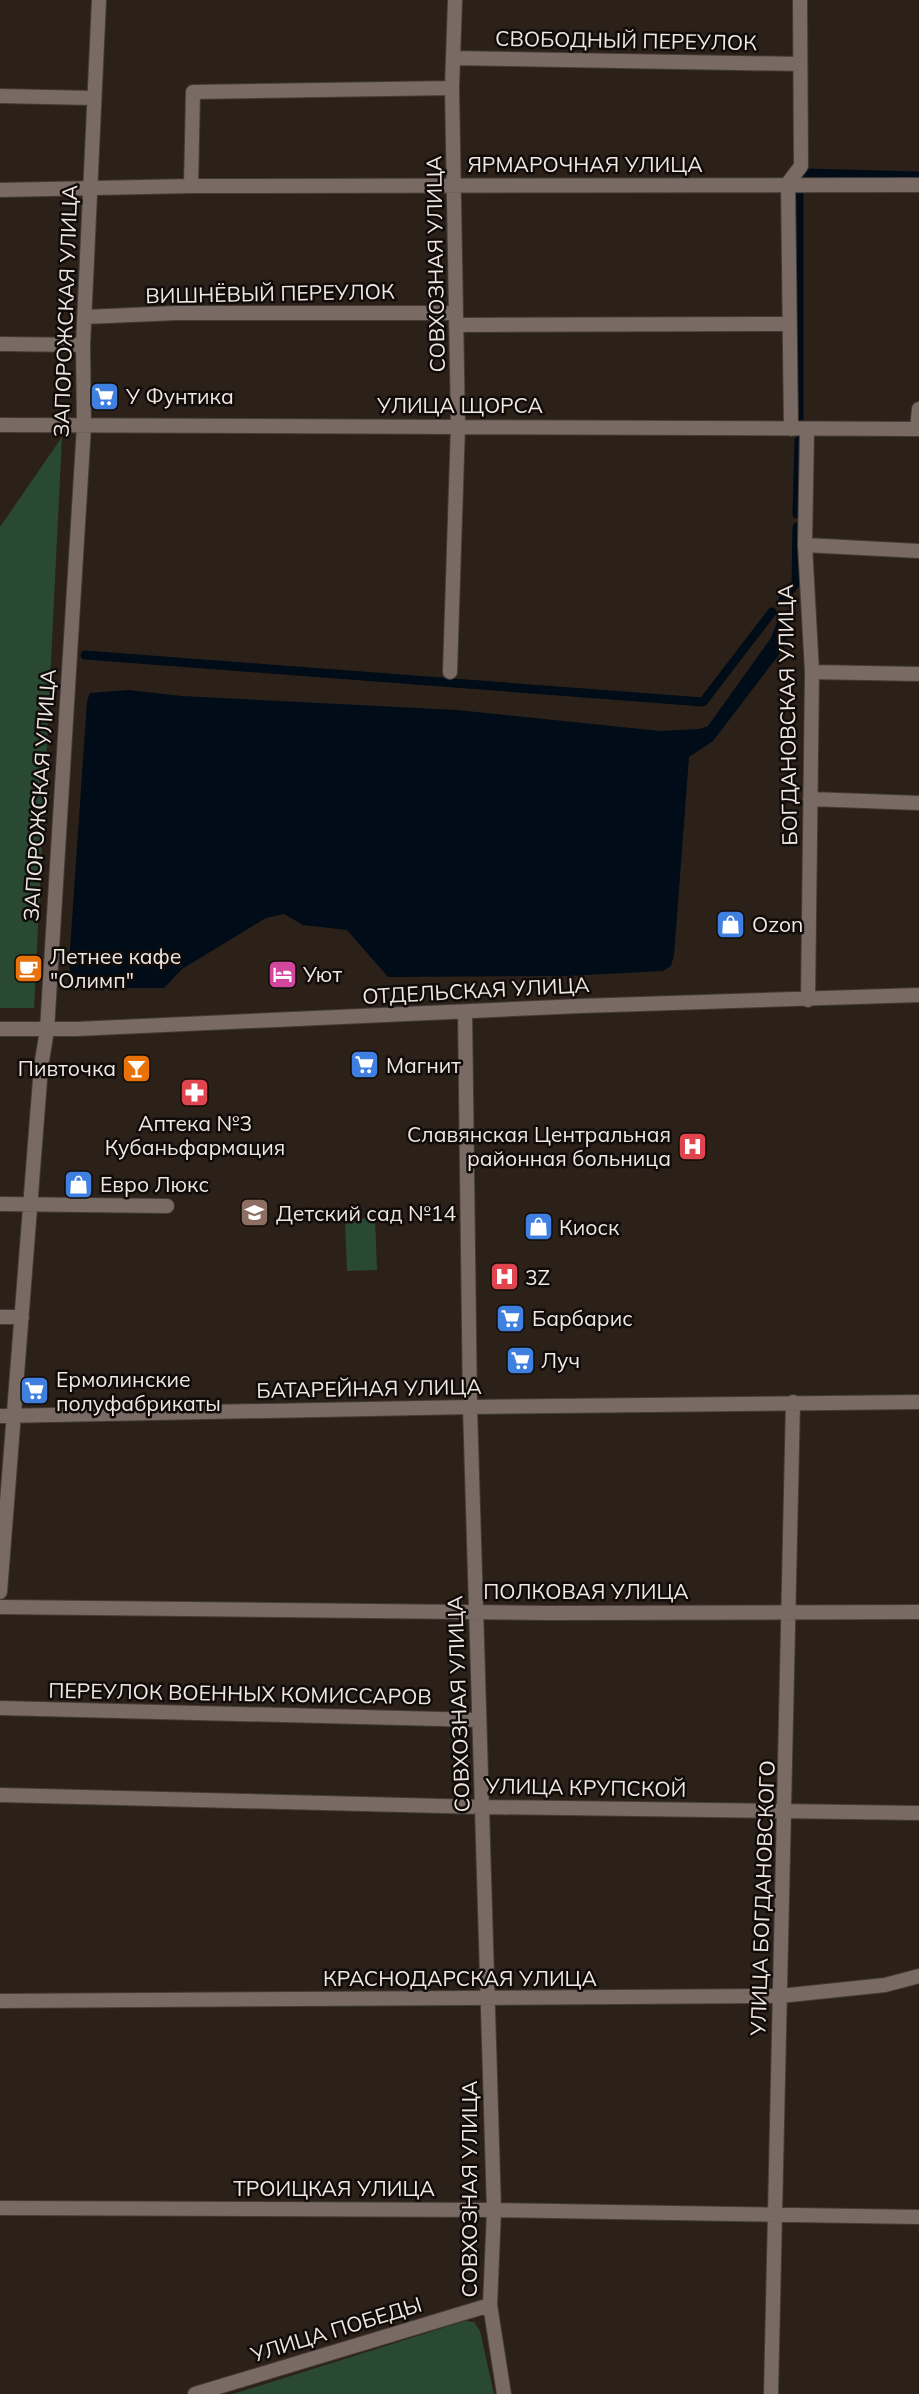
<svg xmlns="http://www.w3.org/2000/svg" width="919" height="2394" font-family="Mulish,sans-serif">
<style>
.green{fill:#2a4932}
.water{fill:#000c17}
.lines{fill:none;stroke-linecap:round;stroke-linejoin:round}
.canal{stroke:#000c17;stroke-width:9}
.minor-casing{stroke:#443b36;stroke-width:16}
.minor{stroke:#796b63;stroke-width:14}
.labels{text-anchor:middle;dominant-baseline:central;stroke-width:5;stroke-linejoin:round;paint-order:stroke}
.street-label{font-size:21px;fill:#efe7e2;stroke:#110c09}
.poi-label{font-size:21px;fill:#efe7e2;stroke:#110c09;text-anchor:start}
</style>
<rect width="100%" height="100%" fill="#2c2119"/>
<path class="green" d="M62,437L34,1008H0V527Z
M375,1218L377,1270L347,1271L345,1219Z
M465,2321L474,2322L480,2331L494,2394H233Z"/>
<path class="water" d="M788,610L792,615L784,648L713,741L689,757L674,955L671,966L663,971L566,976L388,977L347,930L303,925L284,914L266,918L182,969L164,988H90C76,984 71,979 69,964L87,701L90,693L128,690L182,696L457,710L660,731L699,729L708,726L771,638L781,612Z"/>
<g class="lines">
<path class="canal" d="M803,178L806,173L919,176
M799,418V193
M797,514L799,440
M783,599L796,583L797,527
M85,655L703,702L772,612"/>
<defs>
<path id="minor" d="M453,58L799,64
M0,96L93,98
M191,186L193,92L452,88
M0,190L191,186L919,185
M85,317L176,313H456
M456,325L789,324
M0,344L83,345
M0,425L919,429
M791,429L788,183L801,166L800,0
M807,429L805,545L812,672L808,1000
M917,429L919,409
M805,545L919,551
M450,672L458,425L452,88L455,0
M812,672L919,674
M810,799L919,803
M465,1012L470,1407L494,2210L490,2305L504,2394
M0,1029H76L580,1006L919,995
M0,1204L167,1206
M0,1317H22
M0,1416L470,1407L919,1402
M0,1592L41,1067L47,1030L84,426L83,345L99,0
M0,1607L548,1613L919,1612
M0,1708L479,1720
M0,1795L482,1807L919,1813
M0,2001L780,1996L885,1985L919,1976
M0,2208L494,2210L919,2217
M195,2394L490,2305
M771,2394L793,1402"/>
</defs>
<use href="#minor" class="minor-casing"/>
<use href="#minor" class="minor"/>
</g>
<defs>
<symbol id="supermarket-square" viewBox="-11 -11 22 22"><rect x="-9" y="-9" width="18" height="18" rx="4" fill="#3f7fe0" stroke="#110c09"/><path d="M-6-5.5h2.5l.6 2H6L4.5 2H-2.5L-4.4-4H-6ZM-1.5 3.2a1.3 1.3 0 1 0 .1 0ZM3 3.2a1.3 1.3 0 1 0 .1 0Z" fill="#fff"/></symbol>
<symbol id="shop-square" viewBox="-11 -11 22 22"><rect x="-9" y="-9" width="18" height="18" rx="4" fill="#3f7fe0" stroke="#110c09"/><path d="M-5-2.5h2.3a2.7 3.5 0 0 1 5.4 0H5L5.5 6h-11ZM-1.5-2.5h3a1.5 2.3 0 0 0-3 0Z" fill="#fff"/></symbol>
<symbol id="cafe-square" viewBox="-11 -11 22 22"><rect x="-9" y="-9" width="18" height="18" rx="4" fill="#e8710a" stroke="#110c09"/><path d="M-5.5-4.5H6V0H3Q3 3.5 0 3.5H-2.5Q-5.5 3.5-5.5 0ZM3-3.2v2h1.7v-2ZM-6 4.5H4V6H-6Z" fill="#fff"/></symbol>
<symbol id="hotel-square" viewBox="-11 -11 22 22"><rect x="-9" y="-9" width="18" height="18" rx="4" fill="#d1479c" stroke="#110c09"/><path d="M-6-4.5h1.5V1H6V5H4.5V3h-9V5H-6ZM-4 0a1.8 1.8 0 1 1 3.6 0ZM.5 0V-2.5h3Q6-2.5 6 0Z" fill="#fff"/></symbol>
<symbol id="bar-square" viewBox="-11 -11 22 22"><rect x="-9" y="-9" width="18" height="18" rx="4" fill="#e8710a" stroke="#110c09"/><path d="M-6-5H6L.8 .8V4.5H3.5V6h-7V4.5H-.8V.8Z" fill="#fff"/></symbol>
<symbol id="pharmacy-square" viewBox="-11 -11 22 22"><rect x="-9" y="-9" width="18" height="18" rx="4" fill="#e0444e" stroke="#110c09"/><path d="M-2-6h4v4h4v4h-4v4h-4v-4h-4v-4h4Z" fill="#fff"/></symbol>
<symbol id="hospital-square" viewBox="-11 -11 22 22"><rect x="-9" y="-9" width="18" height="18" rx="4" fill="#e0444e" stroke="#110c09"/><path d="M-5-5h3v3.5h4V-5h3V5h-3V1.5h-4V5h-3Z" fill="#fff"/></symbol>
<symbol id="school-square" viewBox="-11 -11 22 22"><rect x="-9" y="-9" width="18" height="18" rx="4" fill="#8d6e63" stroke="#110c09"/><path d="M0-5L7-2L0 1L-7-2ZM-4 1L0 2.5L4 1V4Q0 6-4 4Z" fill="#fff"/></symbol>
</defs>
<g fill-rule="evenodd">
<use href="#supermarket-square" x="88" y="380" width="33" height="33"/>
<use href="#shop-square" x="714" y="908" width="33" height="33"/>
<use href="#cafe-square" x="12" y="952" width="33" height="33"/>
<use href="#hotel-square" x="266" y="958" width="33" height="33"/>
<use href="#supermarket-square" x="348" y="1048" width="33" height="33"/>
<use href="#bar-square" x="120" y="1052" width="33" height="33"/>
<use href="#pharmacy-square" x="178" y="1076" width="33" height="33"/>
<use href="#hospital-square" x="676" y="1130" width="33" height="33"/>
<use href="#shop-square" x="62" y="1168" width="33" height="33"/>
<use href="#school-square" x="238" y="1196" width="33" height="33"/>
<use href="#shop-square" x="522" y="1210" width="33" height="33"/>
<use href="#hospital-square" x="488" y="1260" width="33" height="33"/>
<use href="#supermarket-square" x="494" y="1302" width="33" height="33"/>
<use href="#supermarket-square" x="504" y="1344" width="33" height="33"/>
<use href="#supermarket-square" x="18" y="1374" width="33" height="33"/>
</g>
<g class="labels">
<g class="street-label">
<text transform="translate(626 40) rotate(1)">СВОБОДНЫЙ ПЕРЕУЛОК</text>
<text x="585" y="164">ЯРМАРОЧНАЯ УЛИЦА</text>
<text transform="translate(435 264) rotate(-91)">СОВХОЗНАЯ УЛИЦА</text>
<text transform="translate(270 293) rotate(-1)">ВИШНЁВЫЙ ПЕРЕУЛОК</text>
<text transform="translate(65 311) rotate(-88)">ЗАПОРОЖСКАЯ УЛИЦА</text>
<text x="460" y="405">УЛИЦА ЩОРСА</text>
<text transform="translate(787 715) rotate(-91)">БОГДАНОВСКАЯ УЛИЦА</text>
<text transform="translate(39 795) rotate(-86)">ЗАПОРОЖСКАЯ УЛИЦА</text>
<text transform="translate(476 990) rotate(-3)">ОТДЕЛЬСКАЯ УЛИЦА</text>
<text transform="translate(369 1388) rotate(-1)">БАТАРЕЙНАЯ УЛИЦА</text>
<text x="586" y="1591">ПОЛКОВАЯ УЛИЦА</text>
<text transform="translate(240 1693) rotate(1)">ПЕРЕУЛОК ВОЕННЫХ КОМИССАРОВ</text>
<text transform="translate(458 1704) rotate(-92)">СОВХОЗНАЯ УЛИЦА</text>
<text transform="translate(586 1787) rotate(1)">УЛИЦА КРУПСКОЙ</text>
<text transform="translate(762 1898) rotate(-88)">УЛИЦА БОГДАНОВСКОГО</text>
<text x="460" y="1978">КРАСНОДАРСКАЯ УЛИЦА</text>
<text x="334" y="2188">ТРОИЦКАЯ УЛИЦА</text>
<text transform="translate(469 2189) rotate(-90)">СОВХОЗНАЯ УЛИЦА</text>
<text transform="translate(336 2329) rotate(-17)">УЛИЦА ПОБЕДЫ</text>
</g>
<g class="poi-label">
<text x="126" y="396">У Фунтика</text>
<text x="752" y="924">Ozon</text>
<text x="50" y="956">Летнее кафе<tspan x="50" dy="24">"Олимп"</tspan></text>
<text x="303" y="974">Уют</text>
<text x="386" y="1065">Магнит</text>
<text x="116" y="1068" text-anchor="end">Пивточка</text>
<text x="195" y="1123" text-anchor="middle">Аптека №3<tspan x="195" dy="24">Кубаньфармация</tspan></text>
<text x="671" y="1134" text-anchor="end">Славянская Центральная<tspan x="671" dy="24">районная больница</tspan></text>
<text x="100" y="1184">Евро Люкс</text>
<text x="276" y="1213">Детский сад №14</text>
<text x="559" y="1227">Киоск</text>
<text x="525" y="1277">3Z</text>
<text x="532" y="1318">Барбарис</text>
<text x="541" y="1360">Луч</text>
<text x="56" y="1379">Ермолинские<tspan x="56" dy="24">полуфабрикаты</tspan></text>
</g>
</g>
</svg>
